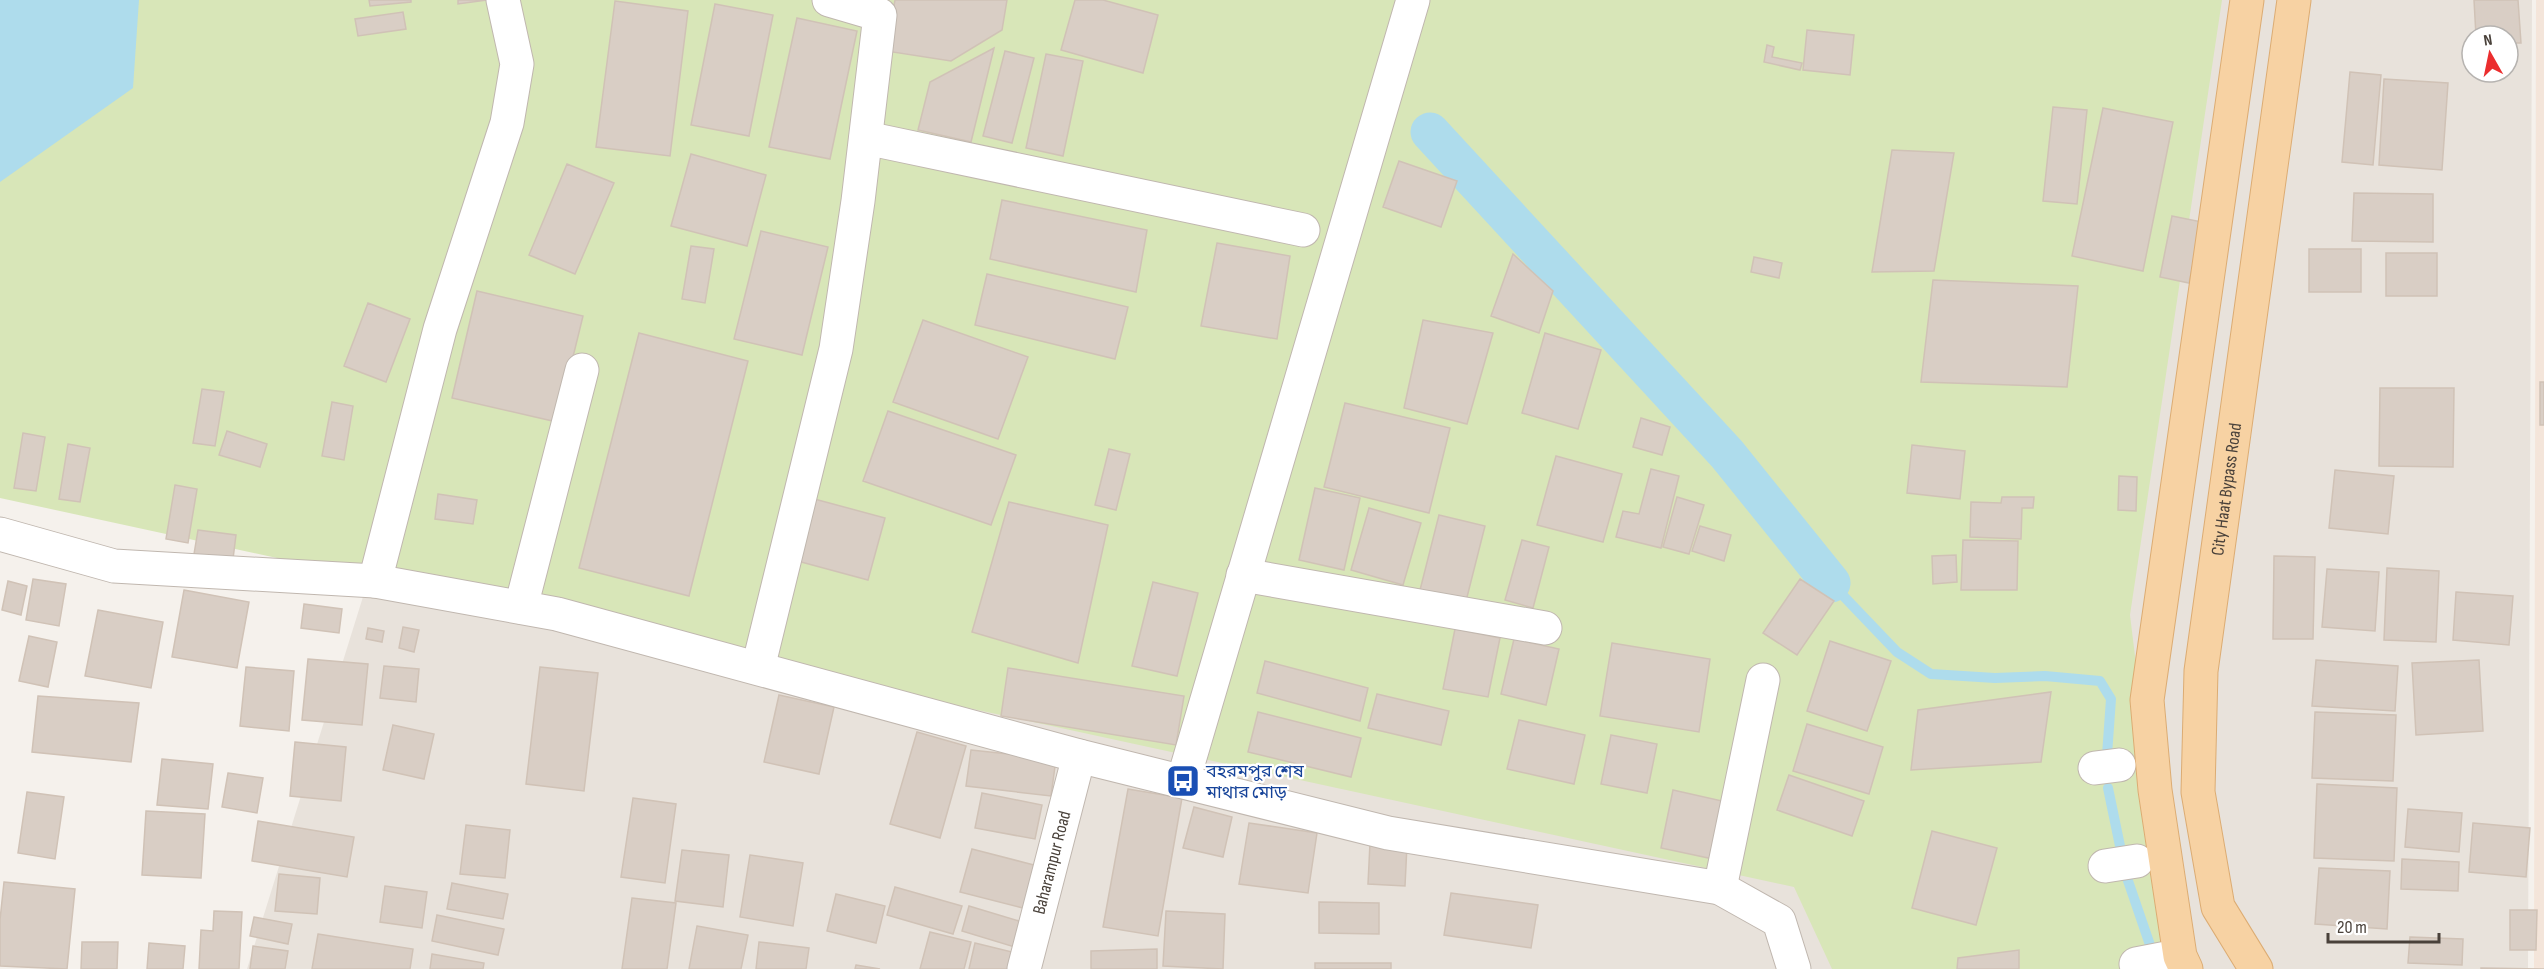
<svg xmlns="http://www.w3.org/2000/svg" width="2544" height="969" font-family="'Sofia Sans Condensed','Noto Sans Bengali',sans-serif">
<style>
.residential{fill:#e8e2db;fill-rule:evenodd}
.commercial{fill:#f4e5da}
.green{fill:#d8e6b8}
.water{fill:#aedcec}
.lines{fill:none;stroke-linecap:round;stroke-linejoin:round}
.stream{stroke:#aedcec;stroke-width:10}
.canal{stroke:#aedcec;stroke-width:39}
.building{fill:#d9cec5;stroke:#d0c2b6;stroke-width:1.5}
.minor-casing{stroke:#c0b7af;stroke-width:35}
.primary-casing{stroke:#dcac73;stroke-width:35}
.minor{stroke:#fff;stroke-width:33}
.primary{stroke:#f7d2a3;stroke-width:33}
.labels{text-anchor:middle;dominant-baseline:central;stroke-width:4.5;stroke-linejoin:round;paint-order:stroke}
.street-label{font-size:18px;fill:#49413a;stroke:#fff}
.transit-label{font-size:18px;fill:#164399;stroke:#fff;text-anchor:start}
</style>
<rect width="100%" height="100%" fill="#f5f1ec"/>
<path class="residential" d="M549,0H2532L2528,969H247ZM2472,36H2508V72H2472Z"/>
<path class="commercial" d="M2536,0H2544V969H2534Z"/>
<path class="green" d="M0,0H2222L2130,615L2173,969H1832L1794,887L0,498Z"/>
<path class="water" d="M0,0H139L133,88L0,182Z"/>
<g class="lines">
<path class="stream" d="M1831,583L1897,652L1931,674L1995,678L2045,676L2100,681L2111,699L2107,755
M2108,788L2120,846
M2125,872L2150,945"/>
<path class="canal" d="M1430,132L1727,454L1831,583"/>
</g>
<path class="building" d="M369,0H411V2L370,6Z
M458,0H487L458,4Z
M895,0H1007L1002,30L951,61L886,51Z
M1075,0H1103L1158,15L1143,73L1061,50Z
M2474,0H2518L2521,43H2508V36H2476Z
M615,1L688,11L670,156L596,147Z
M715,4L773,15L749,136L691,125Z
M403,12L406,29L358,36L355,19Z
M797,18L857,31L830,159L769,147Z
M1807,30L1854,35L1850,75L1803,70Z
M1767,45L1774,47L1772,57L1802,63L1800,70L1764,62Z
M994,48L971,142L918,130L930,82Z
M1005,51L1034,58L1012,143L983,136Z
M1046,54L1083,61L1063,156L1026,148Z
M2350,72L2381,75L2373,165L2342,162Z
M2384,79L2448,83L2442,170L2379,165Z
M2053,107L2087,110L2077,204L2043,201Z
M2103,108L2173,122L2143,271L2072,256Z
M1892,150L1954,153L1934,271L1872,272Z
M691,154L766,175L747,246L671,226Z
M1399,161L1457,181L1441,227L1383,207Z
M567,164L614,183L575,274L529,255Z
M2354,193L2433,194V242L2352,241Z
M1002,200L1147,230L1136,292L990,259Z
M2172,216L2202,222L2189,283L2160,277Z
M761,231L828,247L802,355L734,339Z
M1217,243L1290,256L1277,339L1201,326Z
M691,246L714,249L705,303L682,299Z
M2309,249H2361V292H2309Z
M2386,253H2437V296H2386Z
M1513,254L1553,291L1539,333L1491,316Z
M1754,257L1782,263L1779,278L1751,272Z
M987,274L1128,307L1115,359L975,325Z
M1933,280L2078,286L2067,387L1921,382Z
M477,291L583,316L557,422L452,398Z
M368,303L410,319L386,382L344,366Z
M923,320L1028,357L998,439L893,402Z
M1423,320L1493,333L1467,424L1404,408Z
M639,333L748,361L689,596L579,568Z
M1545,333L1601,350L1578,429L1522,413Z
M2540,382H2544V425H2540Z
M2380,388H2454L2453,467L2379,466Z
M202,389L224,392L215,446L193,443Z
M332,402L353,406L344,460L322,456Z
M1345,403L1450,428L1429,513L1324,487Z
M888,411L1016,455L991,525L863,481Z
M1641,418L1670,427L1662,455L1633,447Z
M227,431L267,444L260,467L219,455Z
M23,433L45,437L36,491L14,488Z
M68,444L90,448L80,502L59,499Z
M1912,445L1965,451L1960,499L1907,493Z
M1109,449L1130,454L1116,510L1095,505Z
M1556,456L1622,474L1603,542L1537,525Z
M1651,469L1679,476L1661,548L1616,537L1623,511L1639,514Z
M2335,470L2394,476L2388,534L2329,528Z
M2119,476L2137,477L2136,511L2118,510Z
M175,485L197,489L188,543L166,539Z
M1315,488L1360,498L1344,570L1299,560Z
M438,494L477,500L473,524L435,519Z
M807,497L885,518L868,580L790,559Z
M1677,497L1704,505L1689,554L1663,547Z
M2002,497H2034L2033,508H2022L2021,539L1970,537L1971,502L2001,503Z
M1009,502L1108,525L1078,663L972,632Z
M1369,508L1421,523L1403,585L1351,570Z
M1439,515L1485,526L1464,609L1418,598Z
M1700,526L1731,535L1724,561L1692,551Z
M198,530L236,535L233,559L194,554Z
M1522,540L1549,547L1533,608L1505,600Z
M1963,540L2018,541L2017,590H1961Z
M1956,555L1957,582L1933,584L1932,556Z
M2274,556L2315,557L2313,639H2273Z
M2387,568L2439,571L2436,642L2384,640Z
M2327,569L2379,572L2375,631L2322,627Z
M33,579L66,584L59,626L26,620Z
M1800,579L1834,601L1797,655L1763,633Z
M8,581L27,586L21,615L2,610Z
M1153,582L1198,593L1177,676L1132,666Z
M184,590L249,602L237,668L172,657Z
M2456,592L2513,596L2509,645L2453,640Z
M304,604L342,609L339,633L301,628Z
M98,610L163,622L151,688L85,676Z
M403,627L419,630L414,652L399,648Z
M368,628L384,631L382,642L366,639Z
M1455,629L1500,638L1488,697L1443,689Z
M29,636L57,642L48,687L19,681Z
M1514,639L1559,649L1546,705L1501,694Z
M1830,641L1891,661L1867,731L1807,711Z
M1612,643L1710,659L1699,732L1600,716Z
M308,659L368,664L362,725L302,720Z
M2316,660L2398,666L2395,711L2312,706Z
M2479,660L2483,731L2416,735L2412,663Z
M1265,661L1368,688L1360,721L1257,693Z
M384,666L419,669L416,702L380,698Z
M246,667L294,671L289,731L240,726Z
M540,667L598,673L584,791L526,784Z
M1008,668L1184,696L1176,745L1001,716Z
M2051,692L2041,762L1911,770L1918,710Z
M1377,694L1449,711L1441,745L1368,728Z
M779,695L834,707L819,774L764,762Z
M38,696L139,703L131,762L32,752Z
M1258,712L1361,738L1351,777L1248,752Z
M2315,712L2396,715L2393,781L2312,778Z
M1519,720L1585,735L1574,784L1507,769Z
M1807,724L1883,747L1869,794L1793,771Z
M393,725L434,734L424,779L383,770Z
M917,732L966,746L940,838L890,824Z
M1611,735L1657,744L1647,793L1601,784Z
M295,742L346,747L341,801L290,796Z
M971,750L1056,759L1051,796L966,786Z
M162,759L213,764L208,809L157,805Z
M228,773L263,778L257,813L222,807Z
M1789,775L1864,801L1852,836L1777,810Z
M2317,784L2397,788L2394,861L2314,858Z
M1128,789L1182,798L1158,936L1103,927Z
M1673,790L1731,803L1718,860L1661,848Z
M27,792L64,797L55,859L18,853Z
M982,793L1042,805L1035,839L975,828Z
M633,798L676,804L665,883L621,877Z
M1194,807L1232,817L1223,857L1183,848Z
M2408,809L2462,813L2459,852L2405,847Z
M146,811L205,814L201,878L142,875Z
M258,821L354,837L347,877L252,861Z
M1249,823L1317,833L1308,893L1239,884Z
M2473,823L2530,828L2526,877L2469,872Z
M466,825L510,830L505,878L460,874Z
M1932,831L1997,848L1976,925L1912,908Z
M1370,843L1407,845L1405,886L1368,884Z
M972,849L1034,865L1023,908L960,892Z
M682,850L729,855L723,907L675,901Z
M750,855L803,863L793,926L740,917Z
M2402,859L2459,862L2458,891L2401,889Z
M2319,868L2390,871L2387,929L2315,924Z
M279,874L320,878L317,914L275,911Z
M4,882L75,889L67,969L0,966V920Z
M452,883L508,894L503,919L447,909Z
M385,886L427,892L422,928L380,922Z
M895,887L962,906L953,934L887,915Z
M1451,893L1538,905L1531,948L1444,935Z
M836,894L885,906L876,943L827,931Z
M632,898L676,903L667,969H622Z
M1319,902L1379,903V934L1319,933Z
M969,906L1029,924L1021,949L962,931Z
M2510,910H2537L2536,950H2510Z
M214,911L242,912L239,969H199L201,930L213,931Z
M1166,911L1225,914L1223,969L1163,966Z
M437,915L504,929L498,955L432,941Z
M254,917L292,924L288,944L250,936Z
M697,926L748,935L741,969H689Z
M930,932L971,942L964,969H920Z
M318,934L413,949L410,969H312Z
M2410,937L2463,939L2462,965L2408,963Z
M82,942H118L117,969H81Z
M759,942L809,948L806,969H756Z
M149,943L185,946L183,969H147Z
M975,943L1020,954L1017,969H969Z
M253,946L288,951L285,969H250Z
M1157,949V969H1091V951Z
M2019,950V969H1957L1958,958Z
M432,954L484,963L483,969H430Z
M1315,963H1391V969H1315Z
M856,965L880,969H855Z
M2481,968L2544,969H2481Z"/>
<g class="lines">
<defs>
<g id="minor">
<path d="M866,138L1303,230"/>
<path d="M0,534L114,566L375,581L557,614L1079,756L1388,833L1720,888L1779,921L1794,969"/>
<path d="M1243,575L1545,628"/>
<path d="M375,581L440,329L507,123L517,64L503,0"/>
<path d="M521,607L582,370"/>
<path d="M758,668L836,349L858,201L880,15L829,0"/>
<path d="M2095,768L2119,765"/>
<path d="M1183,781L1413,0"/>
<path d="M2105,866L2137,861"/>
<path d="M1720,888L1763,680"/>
<path d="M2136,964L2167,958"/>
<path id="s1" d="M1024,969L1079,756"/>
</g>
<g id="primary">
<path d="M2186,969L2180,956L2155,790L2147,700L2247,0"/>
<path id="s2" d="M2256,969L2218,907L2198,792L2201,671L2294,0"/>
</g>
</defs>
<use href="#minor" class="minor-casing"/>
<use href="#primary" class="primary-casing"/>
<use href="#minor" class="minor"/>
<use href="#primary" class="primary"/>
</g>
<defs>
<symbol id="bus-square" viewBox="-11 -11 22 22"><rect x="-9" y="-9" width="18" height="18" rx="4" fill="#1a4fb4" stroke="#fff"/><path d="M-5-6H5V4H4V6H2V4H-2V6H-4V4H-5ZM-3.5-4V0h7V-4ZM-3.5 1.2v1.5H-2V1.2ZM2 1.2v1.5H3.5V1.2Z" fill="#fff"/></symbol>
</defs>
<g fill-rule="evenodd">
<use href="#bus-square" x="1164" y="762" width="38" height="38"/>
</g>
<g class="labels">
<g class="street-label">
<text stroke="none"><textPath href="#s2" startOffset="494">City Haat Bypass Road</textPath></text>
<text stroke="none"><textPath href="#s1" startOffset="110">Baharampur Road</textPath></text>
</g>
<g class="transit-label">
<text x="1206" y="771">বহরমপুর শেষ<tspan x="1206" dy="21">মাথার মোড়</tspan></text>
</g>
</g>
<g transform="translate(2490 54) rotate(351)"><circle r="28" fill="#ffffff" stroke="#b6b3b0" stroke-width="1.5"/>
<path d="M0-4.5L10 22L0 15L-10 22Z" fill="#eb2d2e"/>
<text y="-9" font-size="16" font-weight="bold" text-anchor="middle" fill="#49413a">N</text>
</g>
<path d="M2328 933v9h111v-9" fill="none" stroke="#49413a" stroke-width="3"/>
<text x="2337" y="933" font-size="18" fill="#49413a" stroke="#ffffff" stroke-width="4.5" paint-order="stroke">20 m</text>
</svg>
